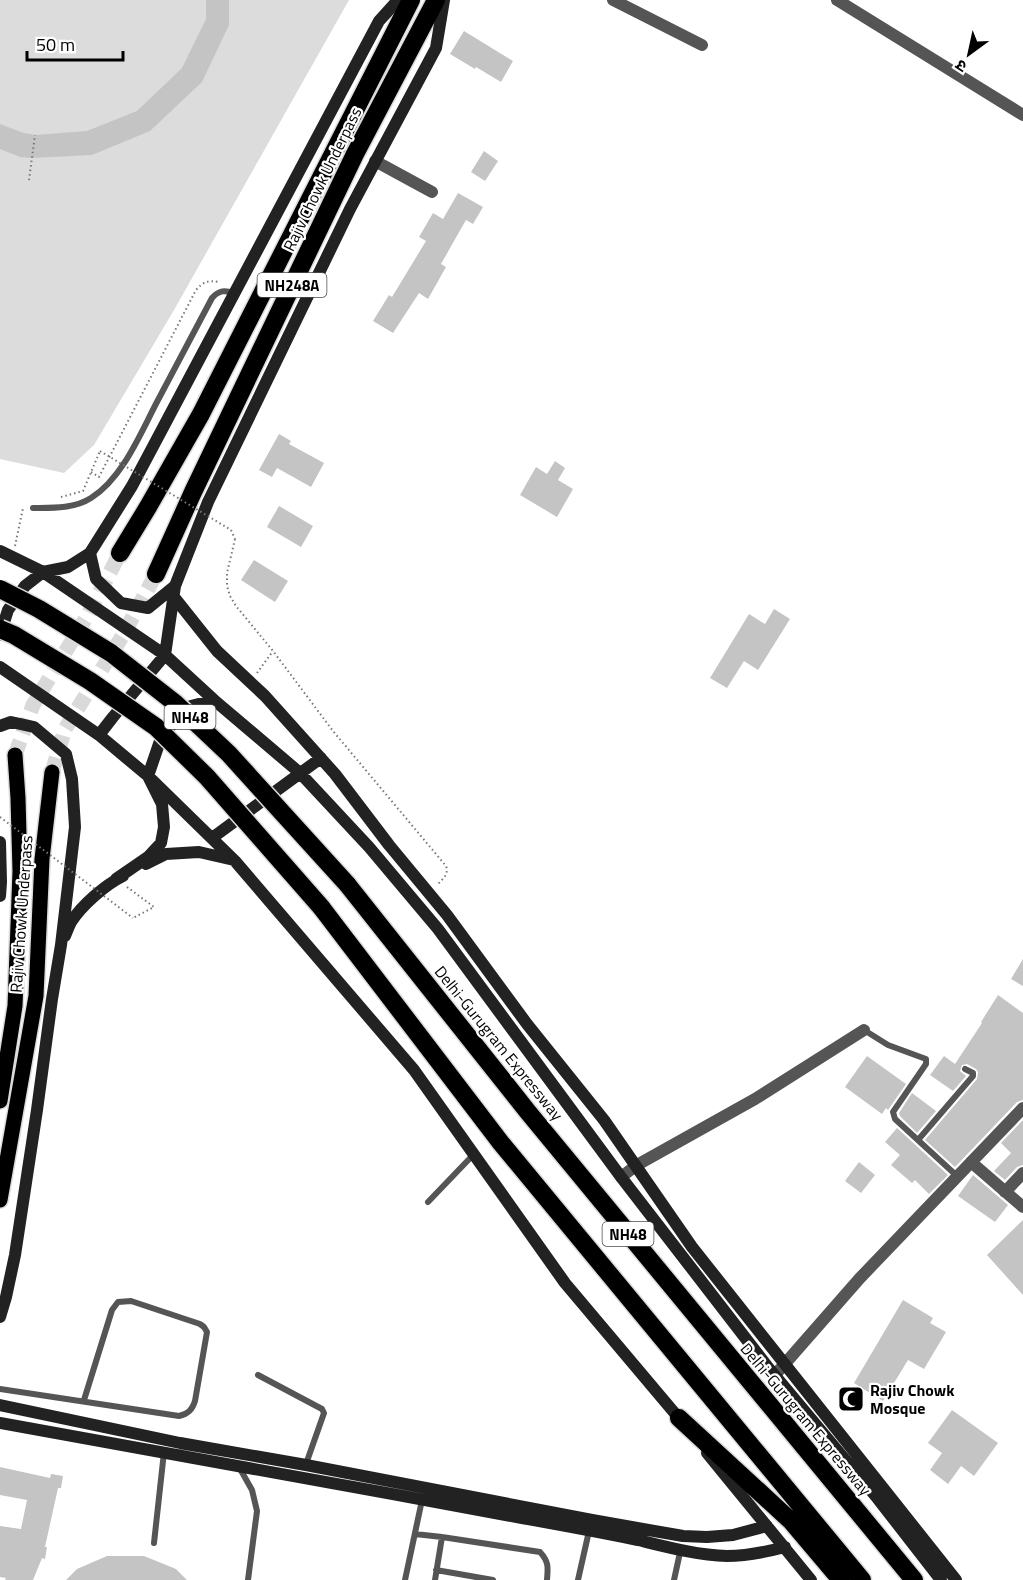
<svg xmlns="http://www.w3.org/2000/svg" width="1023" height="1580" font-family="'Titillium Web','Noto Sans Devanagari',sans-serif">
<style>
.green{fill:#dcdcdc}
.building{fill:#c4c4c4}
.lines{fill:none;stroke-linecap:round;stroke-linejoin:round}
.primary-tunnel{stroke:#d9d9d9;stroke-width:15;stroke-dasharray:15 8;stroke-linecap:butt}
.primary-casing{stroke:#dbdbdb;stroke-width:18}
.highway-casing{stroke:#dbdbdb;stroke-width:21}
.path{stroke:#777;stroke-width:2;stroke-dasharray:1.5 3;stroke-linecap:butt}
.lane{stroke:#555;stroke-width:6}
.street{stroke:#555;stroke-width:12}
.secondary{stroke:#222;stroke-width:12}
.primary{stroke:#000;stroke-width:15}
.highway{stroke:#000;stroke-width:18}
.highway-bridge-casing{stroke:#dbdbdb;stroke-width:21;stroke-linecap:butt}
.path-bridge{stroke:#777;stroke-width:2;stroke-dasharray:1.5 3;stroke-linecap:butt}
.highway-bridge{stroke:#000;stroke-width:18}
.labels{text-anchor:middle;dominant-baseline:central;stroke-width:4.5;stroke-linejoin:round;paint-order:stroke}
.shield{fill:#fff;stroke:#4c4c4c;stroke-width:1.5}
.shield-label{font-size:15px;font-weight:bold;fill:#000}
.street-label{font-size:16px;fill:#000;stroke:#fff}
.poi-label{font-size:16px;font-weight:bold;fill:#000;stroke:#fff;text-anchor:start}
</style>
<rect width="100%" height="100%" fill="#fff"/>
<path class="green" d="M0,0H349L174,310L94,445L64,473L0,459Z"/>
<path class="building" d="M206,0H229V25L202,82L150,131L92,155L31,158L20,157L0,149V124L24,133L35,135L87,131L137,111L182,68L206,19Z
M464,31L513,61L501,82L476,67L475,69L450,54Z
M484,151L498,161L485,181L471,172Z
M458,193L483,207L473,224L466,220L441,264L446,267L428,299L419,293L393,333L373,321L389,295L392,297L426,241L419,237L433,213L443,219Z
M279,434L291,441L289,444L324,463L311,487L277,468L272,477L259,470Z
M555,461L565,468L558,480L573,489L557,517L520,495L536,467L547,474Z
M279,506L313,526L301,547L267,527Z
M254,560L288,581L275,602L241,580Z
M774,609L790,619L758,670L744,661L727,688L710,678L749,614L765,624Z
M1023,959V986L1011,979Z
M998,995L1023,1013V1100L1017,1102L955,1167L925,1140L977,1079L978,1072L976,1069L967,1064L962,1065L960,1071L966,1076L953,1091L930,1075L944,1056L955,1064L982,1023L981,1022Z
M867,1056L906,1084L888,1110L886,1108L882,1114L845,1087Z
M912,1093L936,1111L917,1133L900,1116L899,1113Z
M1023,1120V1165L1017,1167L1005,1180L994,1171L1011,1153L1001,1143Z
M897,1128L948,1175L929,1194L915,1180L912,1183L891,1165L900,1155L885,1142Z
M859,1162L875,1175L861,1193L845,1181Z
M973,1175L1008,1205L995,1222L958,1196Z
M1023,1220V1295L987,1255Z
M903,1300L933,1318L930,1323L946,1332L924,1369L908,1360L883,1401L854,1383Z
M952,1410L998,1443L974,1476L961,1466L948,1484L930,1470L942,1453L928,1443Z
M0,1467L50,1478L51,1474L63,1476L61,1488H58L45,1547H47L45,1559L42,1558L33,1580H5L6,1578L0,1577V1526L21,1529L27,1500L0,1495Z
M107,1556H144L176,1569L187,1580H66L77,1569Z"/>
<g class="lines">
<path class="primary-tunnel" d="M15,755L33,705L89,613L120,553
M52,772L65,729L123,635L156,574"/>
<defs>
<path id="primary" d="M0,1101L15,1006L20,871L18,798L15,755
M0,1200L36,996L42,859L52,772"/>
<path id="highway" d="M120,553L148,507L201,414L411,0
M156,574L193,492L355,154L436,0
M347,884L528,1112L914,1580
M321,907L501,1143L862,1580
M679,1418L791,1521L841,1580"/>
</defs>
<use href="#primary" class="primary-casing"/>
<use href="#highway" class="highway-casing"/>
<path class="path" d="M29,180L35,135
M91,472L99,477L196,290C203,282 208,280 219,282
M61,497L83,491L100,451
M235,539L227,573V586L230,596L236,606L273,651L333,731L446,866C449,874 443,879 438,884
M15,546L23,508
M257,673L273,651
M127,887L154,907L133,918"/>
<path class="lane" d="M33,508C52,508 74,509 91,498C123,478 141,432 158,400C176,366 194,332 212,298C219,290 225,290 234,293
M864,1030L888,1045L926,1059V1064L893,1112L895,1119L957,1176
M918,1140L973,1076V1073L965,1069
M428,1202L474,1154
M258,1375L322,1409L324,1413L306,1464
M0,1389L179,1416C188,1414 192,1410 195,1401L207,1332L204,1327L200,1324L131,1301L118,1302L112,1310L84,1400
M239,1467L252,1490L257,1511L248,1580
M415,1534L442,1537L540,1552C549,1562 548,1567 547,1580
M154,1543L164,1452
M436,1570L493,1580
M405,1580L422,1500
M435,1580L442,1537
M578,1580L589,1531
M674,1580L681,1548"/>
<path class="street" d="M613,0L702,45
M837,0L1023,115
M375,161L432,192
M971,1162L1023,1207
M621,1177L637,1165L755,1099L864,1030
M1005,1192L1023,1173
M775,1375L860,1278L1023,1108"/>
<path class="secondary" d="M0,551L43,572L165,655L214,700L300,773L369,847L438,929L621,1177L767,1366L878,1499L941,1580
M90,553L96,579L121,603L148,608L175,586
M174,597L217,651L265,696L335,774L389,845L447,915L527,1024L604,1120L692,1247L956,1580
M0,635L8,610L25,586L43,572L68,567L90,553L132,486L379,21L398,0
M0,667L99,735L148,776L235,861L414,1070L565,1283L683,1423
M0,726L11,722L34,727L66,754L72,779L75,827L61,945L52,999L37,1110L15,1255L6,1297L0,1317
M99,735L113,717L165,655L175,586L208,502L350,209L436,48L444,0
M212,838L321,758
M0,842L1,882L0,896
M146,864L166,854L199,852L234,860
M116,879L148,857L161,843L164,827L162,804L148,776L161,738L177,718L191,706L214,700
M65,936C67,931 69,926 71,922C82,905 105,885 123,876
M0,1405L180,1443L306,1465L592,1520L683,1536L707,1537L733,1535L767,1526
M0,1423C174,1453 348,1486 522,1518C561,1525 599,1532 638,1540C667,1547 697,1555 727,1556C747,1556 766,1552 785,1547
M707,1453L811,1580"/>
<use href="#primary" class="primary"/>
<use href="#highway" class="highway"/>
<defs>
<path id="highway-bridge" d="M0,589L39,609L111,653L175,703L229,754L347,884
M0,629L14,635L90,681L156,727L207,777L321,907"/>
</defs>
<use href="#highway-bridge" class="highway-bridge-casing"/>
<path class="path-bridge" d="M100,451L231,530L235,539
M0,817L133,918"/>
<use href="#highway-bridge" class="highway-bridge"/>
</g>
<defs>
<symbol id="mosque-square" viewBox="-11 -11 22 22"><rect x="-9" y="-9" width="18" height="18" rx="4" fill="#000" stroke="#fff"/><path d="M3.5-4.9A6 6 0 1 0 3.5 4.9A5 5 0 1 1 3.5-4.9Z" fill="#fff"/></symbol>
</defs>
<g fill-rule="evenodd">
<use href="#mosque-square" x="836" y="1384" width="30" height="30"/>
</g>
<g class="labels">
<g class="shield">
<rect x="257.5" y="273" width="69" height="24" rx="4.5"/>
<rect x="164.5" y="705" width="51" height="24" rx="4.5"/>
<rect x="602.5" y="1222" width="51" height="24" rx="4.5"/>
</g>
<g class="shield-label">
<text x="292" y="285">NH248A</text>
<text x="190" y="717">NH48</text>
<text x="628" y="1234">NH48</text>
</g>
<g class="street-label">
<text transform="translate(322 179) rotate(-64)">Rajiv Chowk Underpass</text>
<text transform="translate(21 914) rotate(-86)">Rajiv Chowk Underpass</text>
<text transform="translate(499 1043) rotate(51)">Delhi-Gurugram Expressway</text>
<text transform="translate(806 1419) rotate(50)">Delhi-Gurugram Expressway</text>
</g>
<g class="poi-label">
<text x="870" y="1390">Rajiv Chowk<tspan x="870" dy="18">Mosque</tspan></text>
</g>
</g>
<g transform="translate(969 54) rotate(213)" stroke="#ffffff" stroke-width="4.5" paint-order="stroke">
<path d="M0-4.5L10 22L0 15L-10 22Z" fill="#000000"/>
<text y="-9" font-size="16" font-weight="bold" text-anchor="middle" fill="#000000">उ</text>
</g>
<path d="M27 51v9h96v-9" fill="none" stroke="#000000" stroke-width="3"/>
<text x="36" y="51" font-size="18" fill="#000000" stroke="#ffffff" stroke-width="4.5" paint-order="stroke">50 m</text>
</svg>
